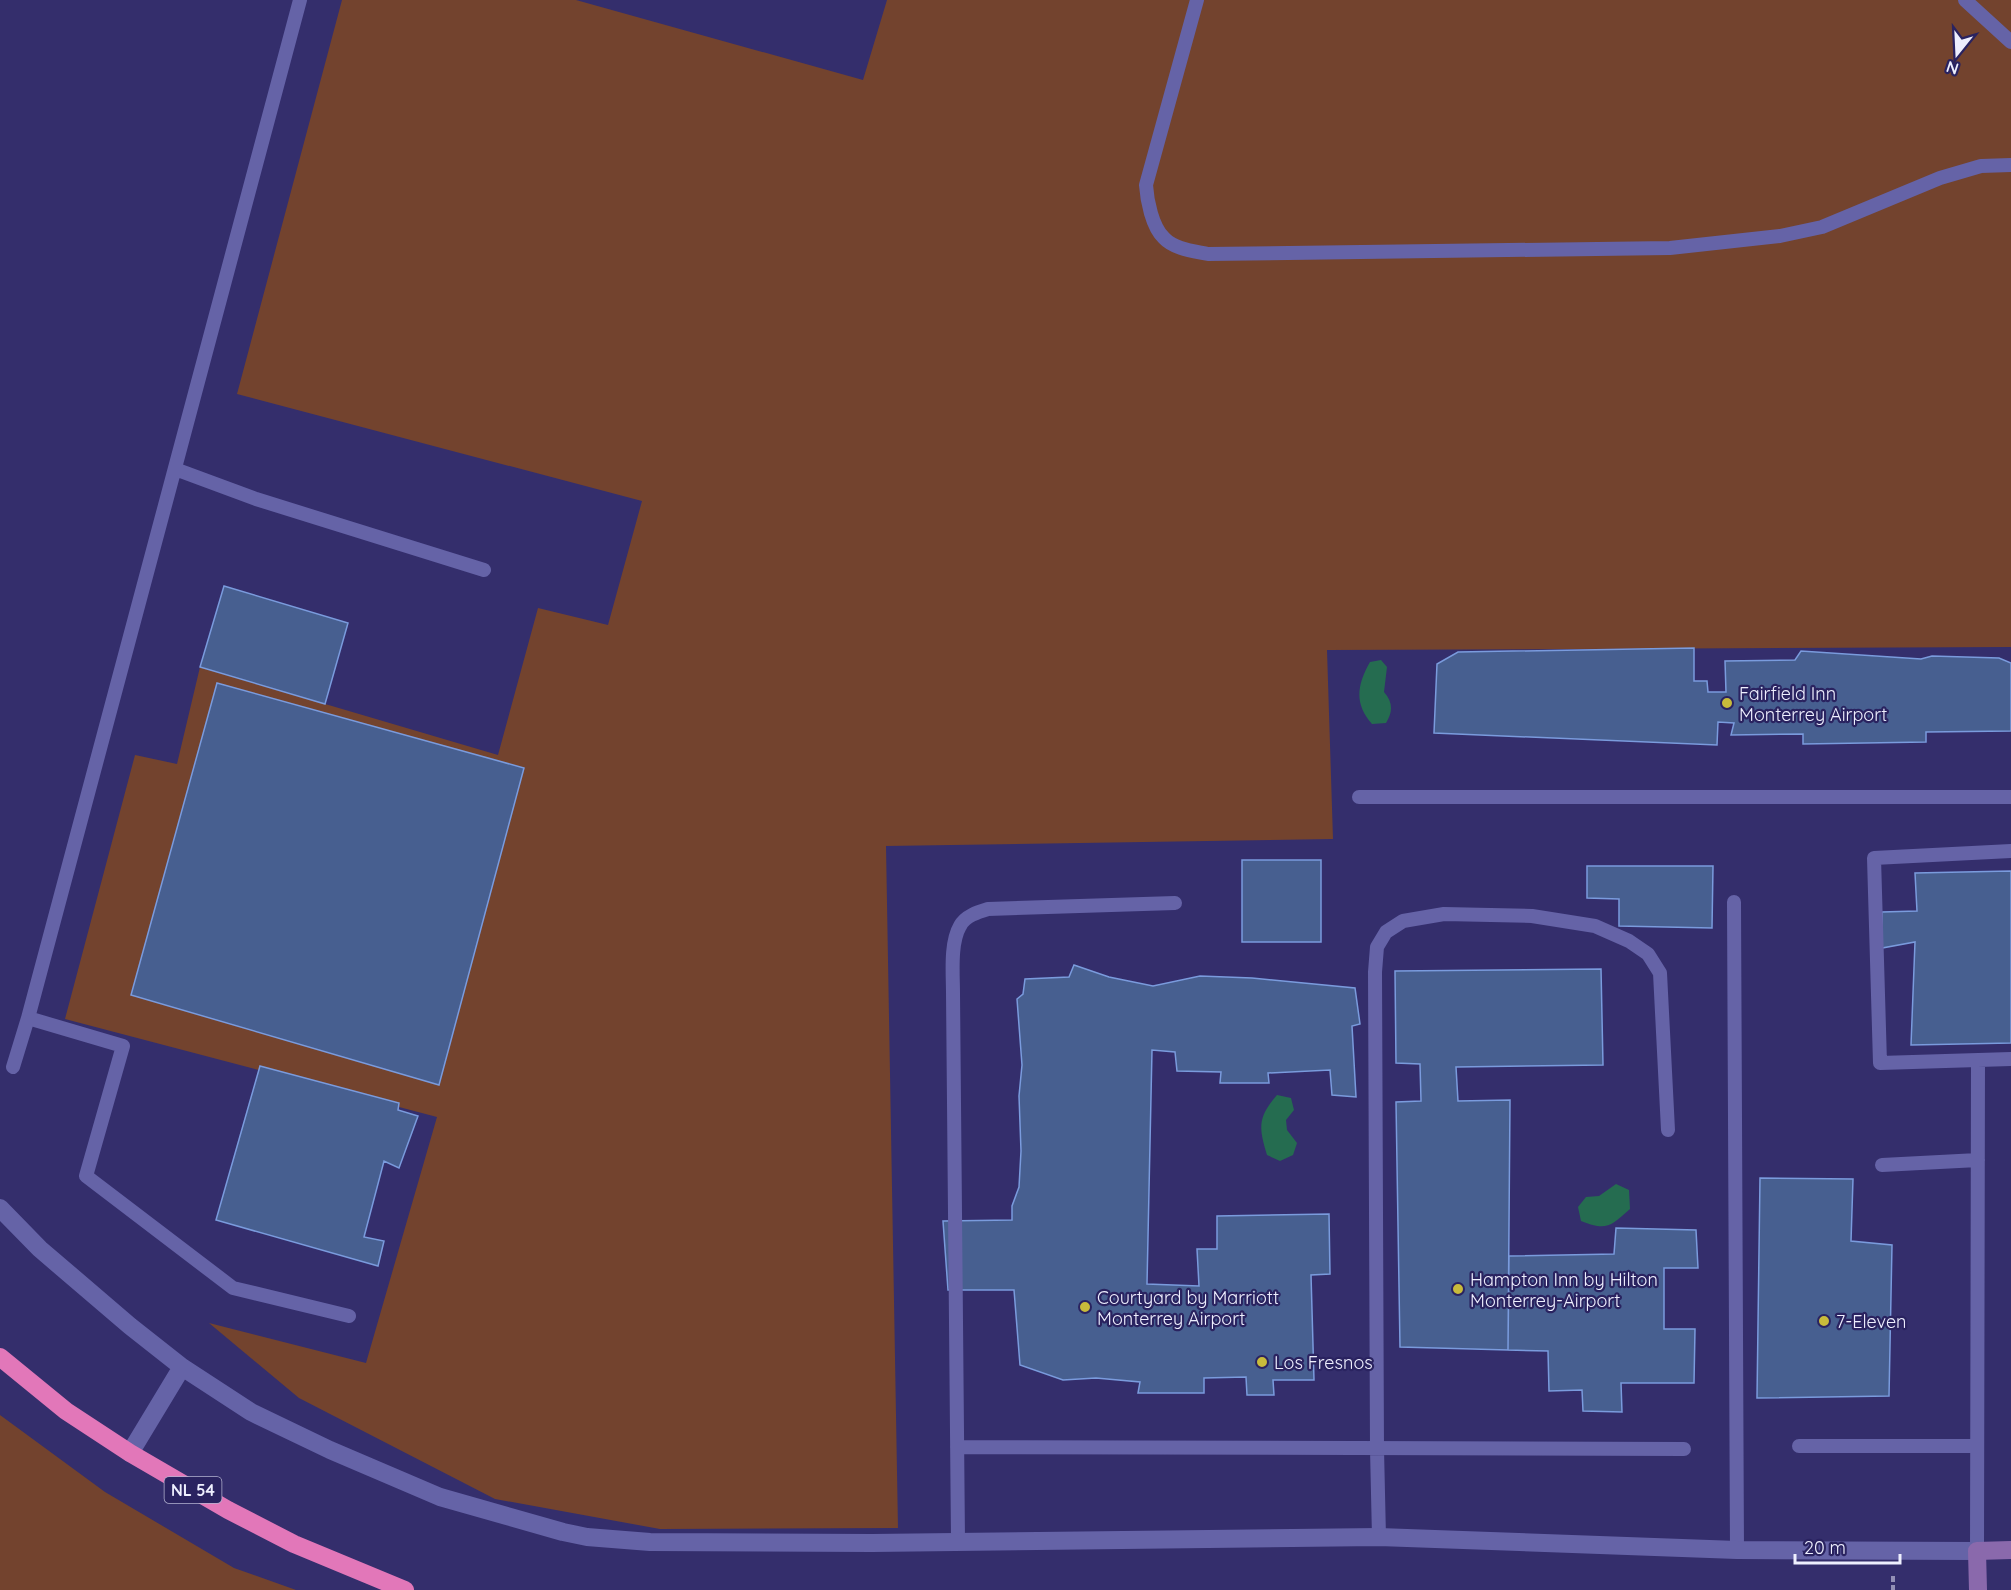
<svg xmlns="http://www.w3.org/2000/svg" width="2011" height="1590" font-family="Quicksand,sans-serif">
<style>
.green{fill:#73432e}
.water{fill:#256c50}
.building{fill:#475f90;stroke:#7a9bdd;stroke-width:1.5}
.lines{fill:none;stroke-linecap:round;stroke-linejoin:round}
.path{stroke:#9390b6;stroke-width:4;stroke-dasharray:6 3;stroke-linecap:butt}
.lane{stroke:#6563a7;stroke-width:14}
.street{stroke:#6563a7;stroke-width:18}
.secondary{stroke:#8a69ac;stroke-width:18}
.highway{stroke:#e277b9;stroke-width:18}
.poi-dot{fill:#c8bb3b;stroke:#2a2360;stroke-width:2}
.labels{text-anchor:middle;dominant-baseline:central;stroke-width:4.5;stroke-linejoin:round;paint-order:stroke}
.shield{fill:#2a2360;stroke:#b3b2cf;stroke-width:1.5}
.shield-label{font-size:16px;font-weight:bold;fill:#eeeffe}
.poi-label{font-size:18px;fill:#eeeffe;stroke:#2a2360;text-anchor:start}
</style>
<rect width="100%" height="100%" fill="#342e6c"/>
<path class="green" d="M342,0H576L863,80L887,0H2011V647L1327,650L1333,839L886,846L898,1528L660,1529L495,1499L299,1398L209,1323L366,1363L437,1117L65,1019L135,755L177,764L200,667L498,755L538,608L608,625L642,501L237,394Z
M0,1415L105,1492L234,1568L296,1590H0Z"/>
<path class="water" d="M1381,660L1387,667L1384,692C1393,702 1393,712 1386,723L1372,724C1354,704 1357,685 1370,662Z
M1277,1095L1291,1098L1294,1110L1286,1120L1287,1130L1297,1143L1293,1155L1280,1161L1267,1155C1259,1128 1257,1118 1277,1095Z
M1616,1184L1629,1190L1630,1209C1610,1227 1606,1231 1581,1221L1578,1207L1586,1197L1599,1196Z"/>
<path class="building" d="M224,586L348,623L325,704L200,667Z
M1694,648V681H1707L1708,692H1726L1725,661L1795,660L1801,651L1921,659L1932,656L1999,658L2011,663V731L1926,732V742L1803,744V734L1731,735L1734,723L1718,722L1717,745L1434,733L1437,664L1458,652Z
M217,683L524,768L439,1085L131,995Z
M1242,860H1321V942H1242Z
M1587,866H1713L1712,928L1619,926V899L1587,898Z
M2011,871V1043L1911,1045L1915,942L1882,948V912L1917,911L1915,873Z
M1074,965L1109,977L1153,986L1200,976L1252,978L1355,988L1360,1024L1352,1026L1356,1097L1332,1095L1330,1070L1268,1073L1269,1083H1220L1221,1072L1177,1071L1175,1052L1152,1050L1147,1284L1199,1286L1197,1249H1217V1216L1329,1214L1330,1274L1311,1275L1314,1380H1273L1274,1395H1247L1246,1377L1204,1378V1393H1138L1140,1382L1096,1378L1063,1380L1020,1365L1014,1290H948L943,1221L1012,1220V1206L1019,1187L1021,1151L1019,1096L1022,1065L1017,999L1023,994L1025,979L1069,977Z
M1601,969L1603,1065L1456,1067L1458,1101L1510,1100L1508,1350L1400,1347L1396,1102L1421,1101L1420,1064L1396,1063L1395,971Z
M260,1066L399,1103L398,1110L418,1116L399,1168L384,1161L364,1237L384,1241L378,1266L216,1220Z
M1760,1178L1853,1179L1851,1241L1892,1245L1889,1396L1757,1398Z
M1616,1228L1696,1230L1698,1268H1664V1329H1695L1694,1383H1621L1622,1412L1583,1411L1582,1390L1549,1391L1548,1351L1508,1350L1509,1256L1614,1254Z"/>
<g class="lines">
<path class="path" d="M1893,1576V1590"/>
<path class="lane" d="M1197,0L1146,185C1147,200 1152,227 1164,238C1174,249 1194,251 1208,254L1670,248L1780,236L1822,227L1940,178L1981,166L2011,165
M1965,0L2011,42
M175,469L256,499L484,570
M1359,797H2011
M2011,851L1874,858L1880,1063L2011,1059
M1734,902L1737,1550
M28,1018L123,1046L86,1176L233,1288L349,1316
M13,1067L28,1018L300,0
M1882,1165L1978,1160
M1799,1446H1976
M957,1447L1684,1449
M1379,1537L1377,1449L1375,972L1377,947L1386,932L1403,921L1444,914L1532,916L1595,926L1629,941L1648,954L1660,973L1668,1130
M958,1541L953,993C953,974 950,943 960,926C965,916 978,912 988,909L1175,903
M1977,1551L1978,1060"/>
<path class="street" d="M0,1208L40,1249L130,1326L182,1367L251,1412L330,1450L440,1497L563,1532L587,1537L650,1542L872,1543L1379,1537L1737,1550L1977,1551
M130,1453L182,1367"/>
<path class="secondary" d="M1978,1590L1977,1551L2011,1550"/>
<path class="highway" d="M0,1357L66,1411L130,1453L228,1510L294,1544L405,1590"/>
</g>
<g class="poi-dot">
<circle cx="1727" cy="703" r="6"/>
<circle cx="1458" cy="1289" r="6"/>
<circle cx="1085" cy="1307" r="6"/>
<circle cx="1824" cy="1321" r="6"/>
<circle cx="1262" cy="1362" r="6"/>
</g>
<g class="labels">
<rect class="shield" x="164.5" y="1477" width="57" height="26" rx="4.5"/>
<g class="shield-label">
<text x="193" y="1490">NL 54</text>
</g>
<g class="poi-label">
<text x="1739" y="693">Fairfield Inn<tspan x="1739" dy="21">Monterrey Airport</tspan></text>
<text x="1470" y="1279">Hampton Inn by Hilton<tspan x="1470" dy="21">Monterrey-Airport</tspan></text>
<text x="1097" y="1297">Courtyard by Marriott<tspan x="1097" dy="21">Monterrey Airport</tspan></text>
<text x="1836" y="1321">7-Eleven</text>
<text x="1274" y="1362">Los Fresnos</text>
</g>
</g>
<g transform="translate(1957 54) rotate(198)" stroke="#2a2360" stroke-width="4.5" paint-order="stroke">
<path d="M0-4.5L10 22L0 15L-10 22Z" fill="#eeeffe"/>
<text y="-9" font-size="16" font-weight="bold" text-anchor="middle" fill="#eeeffe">N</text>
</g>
<path d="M1795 1554v9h105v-9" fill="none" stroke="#eeeffe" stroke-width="3"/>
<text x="1804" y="1554" font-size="18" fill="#eeeffe" stroke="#2a2360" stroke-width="4.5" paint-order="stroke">20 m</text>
</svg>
